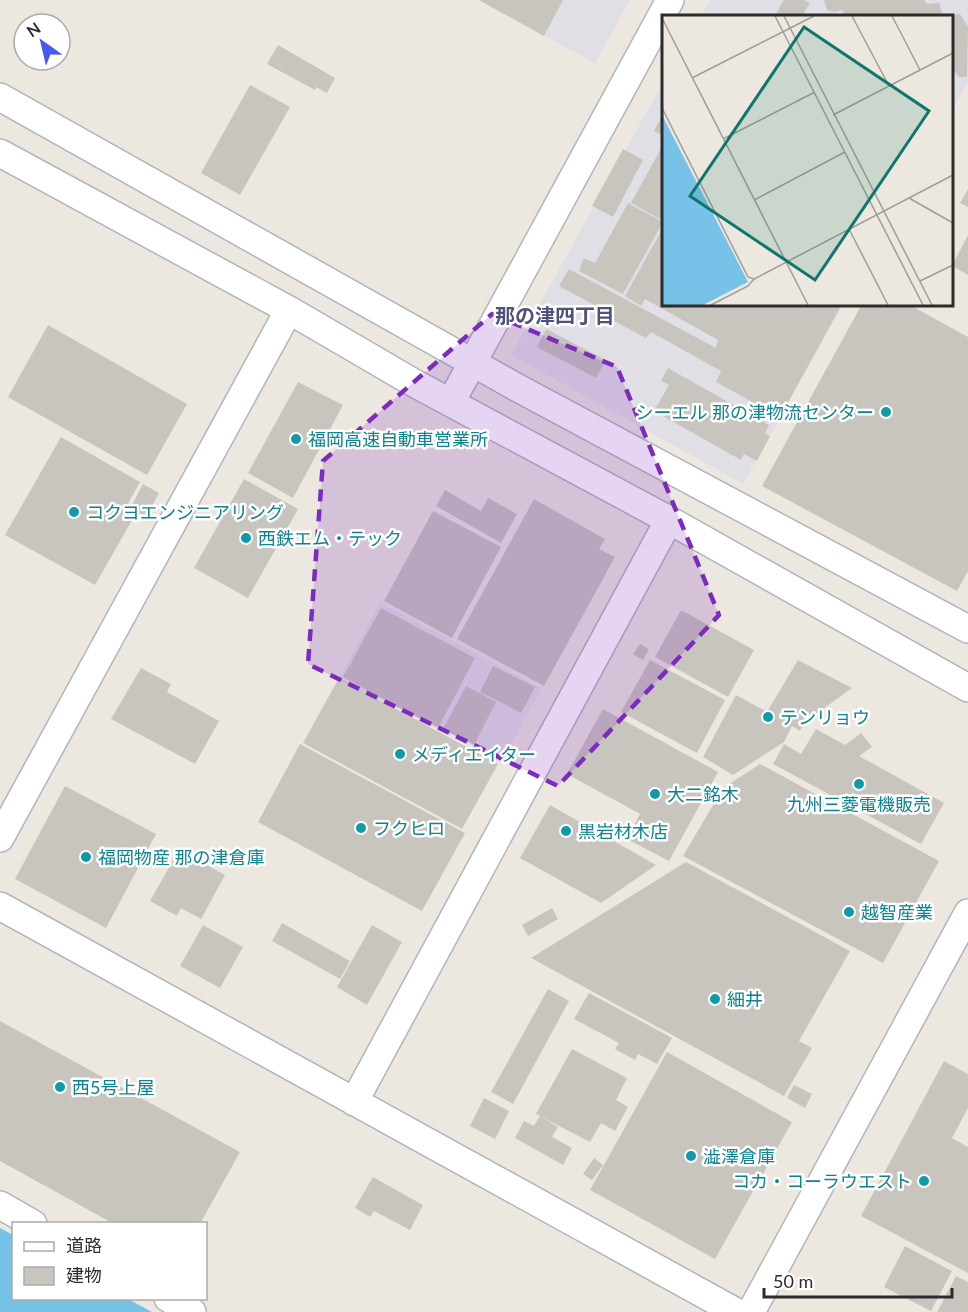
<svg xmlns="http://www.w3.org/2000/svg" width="968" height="1312" font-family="Lato,'Noto Sans JP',sans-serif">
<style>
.industrial{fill:#e1dfe6}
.water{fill:#77c2e9}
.building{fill:#c8c5be}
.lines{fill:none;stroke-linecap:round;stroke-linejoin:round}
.minor-casing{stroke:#b2b4be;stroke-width:30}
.minor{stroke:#fff;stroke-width:27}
.marked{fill:#7b2cbf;fill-opacity:0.2;stroke:#7b2cbf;stroke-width:4.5;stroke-dasharray:12 8;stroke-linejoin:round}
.culture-dot{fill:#0f9aa8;stroke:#fff;stroke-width:2}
.labels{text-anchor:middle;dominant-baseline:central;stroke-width:5;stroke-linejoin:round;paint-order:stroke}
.culture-label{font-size:18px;fill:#0d838f;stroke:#fff;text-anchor:start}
.neighbourhood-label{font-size:20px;font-weight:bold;fill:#4e527b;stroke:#fff}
.inset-road{fill:none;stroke:#a09d97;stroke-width:1.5}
.view{fill:#0f766e;fill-opacity:0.15;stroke:#0f766e;stroke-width:3}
.inset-edge{fill:none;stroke:#2c2c2c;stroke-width:3}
</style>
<rect width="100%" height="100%" fill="#ede8df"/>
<path class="industrial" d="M478,0H630L595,63Z
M710,0H968V82L952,111V16H701Z
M663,83L664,304L843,305L743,484L511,355Z
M380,602L541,688L501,763L340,677Z"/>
<path class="water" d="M0,1228L13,1235L14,1298L128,1299L152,1312H0Z"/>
<path class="building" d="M479,0H563L544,36Z
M784,0H804L810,3L802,16H775Z
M824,0H924L927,4L939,3L942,13L948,16H846L842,10L835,12L827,10Z
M960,14L968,27L967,77H959L952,69V15Z
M278,45L335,78L327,93L316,87L315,90L267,64Z
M250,85L290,107L240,195L201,173Z
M661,118L664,119V136L654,131Z
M664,143V212L660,219L631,203Z
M623,149L643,160L613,217L592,206Z
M968,189V207L960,203Z
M628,203L663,222L623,294L579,271L584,258L595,263Z
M664,226V304H842L780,417L716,382L721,371L651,332L646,338L610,319L611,314L559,286L569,269L716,348L718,340L645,299L641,306L625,296Z
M968,235V275L952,266Z
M862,304H908L968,337V571L957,591L762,486Z
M48,325L187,404L147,475L8,397Z
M546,329L606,360L596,378L537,347Z
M668,368L769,425L765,433L770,436L757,461L744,454L741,460L654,411L669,385L661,381Z
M298,382L343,405L293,498L248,473Z
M61,437L140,482L125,509L135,515L95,585L5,535Z
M244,479L298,509L248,598L194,568Z
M143,484L159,493L146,517L130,509Z
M445,490L481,511L488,498L517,514L501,543L436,506Z
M534,499L605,539L599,549L615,557L544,686L457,639Z
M433,511L501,547L452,638L384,601Z
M381,608L475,658L438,728L343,677Z
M681,610L754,650L728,697L655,657Z
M640,644L649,649L643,660L633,654Z
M650,660L725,700L697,753L621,712Z
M798,660L852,688L805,722L800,731L792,726L784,742L733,775L703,757L736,695L767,712Z
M493,666L535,687L521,713L480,692Z
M141,668L171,684L167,692L219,721L195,764L111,719Z
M339,678L498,764L462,829L303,743Z
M466,686L496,702L474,745L443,729Z
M603,709L718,772L669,861L627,839L640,814L567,774Z
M816,729L845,745L861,733L872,747L859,756L944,803L921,844L773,764L784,744L801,754Z
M300,744L465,833L422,911L258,822Z
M760,764L939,861L883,963L683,856L723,788Z
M65,786L156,834L106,928L15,879Z
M550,805L656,865L601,903L520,858Z
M179,850L225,875L201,919L181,908L177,916L150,901Z
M686,862L850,951L799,1041L812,1048L784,1096L531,958Z
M552,908L558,919L528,936L522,925Z
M282,923L350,961L340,979L272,941Z
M203,925L243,947L220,988L180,966Z
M372,925L402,942L367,1005L337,987Z
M548,989L569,1001L513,1104L491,1092Z
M589,993L672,1038L657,1064L638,1054L635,1060L615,1049L619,1043L574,1019Z
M0,1021L240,1152L200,1224H114L0,1161Z
M572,1049L627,1078L616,1100L628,1107L615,1131L601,1123L590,1142L536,1114Z
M667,1052L792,1122L715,1259L590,1190Z
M944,1061L968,1074V1108L952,1138L968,1147V1273L861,1216Z
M794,1085L812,1094L805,1108L787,1098Z
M484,1098L509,1111L495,1139L470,1126Z
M540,1116L558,1127L552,1137L572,1148L563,1165L515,1138L524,1121L534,1126Z
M594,1158L603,1165L592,1180L583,1174Z
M373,1177L423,1205L410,1230L374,1211L370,1217L355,1208Z
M905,1246L952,1271L931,1311L884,1287Z
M956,1276L968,1282V1312H937Z"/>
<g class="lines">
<defs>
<path id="minor" d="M0,97L516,387L968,629
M0,153L289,310L414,383L669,520L968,688
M451,402L670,0
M0,838L289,310
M0,906L736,1312
M354,1102L669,520
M0,1205L33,1224
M168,1298L192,1312
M751,1312L968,913"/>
</defs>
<use href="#minor" class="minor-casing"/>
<use href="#minor" class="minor"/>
</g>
<path class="marked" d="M492,314L617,367L719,615L558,786L308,664L323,461Z"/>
<g class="culture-dot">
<circle cx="886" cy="412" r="6"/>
<circle cx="296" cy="439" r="6"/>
<circle cx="74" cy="512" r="6"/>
<circle cx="246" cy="538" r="6"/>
<circle cx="768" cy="717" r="6"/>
<circle cx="400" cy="754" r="6"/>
<circle cx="859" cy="784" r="6"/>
<circle cx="655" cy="794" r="6"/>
<circle cx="361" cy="828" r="6"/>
<circle cx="566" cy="831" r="6"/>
<circle cx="86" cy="857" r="6"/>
<circle cx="849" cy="912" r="6"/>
<circle cx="715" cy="999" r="6"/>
<circle cx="60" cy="1087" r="6"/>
<circle cx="691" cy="1156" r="6"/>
<circle cx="924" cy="1181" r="6"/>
</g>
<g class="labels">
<g class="culture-label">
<text x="874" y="412" text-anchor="end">シーエル 那の津物流センター</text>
<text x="308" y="439">福岡高速自動車営業所</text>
<text x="86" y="512">コクヨエンジニアリング</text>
<text x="258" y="538">西鉄エム・テック</text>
<text x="780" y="717">テンリョウ</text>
<text x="412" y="754">メディエイター</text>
<text x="667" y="794">大二銘木</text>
<text x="859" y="804" text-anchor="middle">九州三菱電機販売</text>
<text x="373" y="828">フクヒロ</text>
<text x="578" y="831">黒岩材木店</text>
<text x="98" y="857">福岡物産 那の津倉庫</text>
<text x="861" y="912">越智産業</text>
<text x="727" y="999">細井</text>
<text x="72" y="1087">西5号上屋</text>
<text x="703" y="1156">澁澤倉庫</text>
<text x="912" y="1181" text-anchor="end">コカ・コーラウエスト</text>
</g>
<g class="neighbourhood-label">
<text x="555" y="315">那の津四丁目</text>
</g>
</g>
<g transform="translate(662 15)">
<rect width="291" height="291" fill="#ede8df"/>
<path d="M0,100L86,267L41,290H0Z" fill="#77c2e9"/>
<path class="inset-road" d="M113,1L261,290M122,1L270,290M190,1L227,71M230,1L258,55M0,3L146,290M30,63L152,1M0,93L86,262L92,264M171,100L291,38M61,124L153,77M247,183L291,208M92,185L183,137M187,214L226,290M258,266L291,250M49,290L86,271L92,264L291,160"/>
<path class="view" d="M142,12L267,96L153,265L28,181Z"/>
<rect width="291" height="291" class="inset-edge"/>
</g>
<rect x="12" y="1222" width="195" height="78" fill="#ffffff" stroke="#ababab" stroke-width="1.5"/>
<rect x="24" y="1242" width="30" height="9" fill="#ffffff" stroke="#ababab" stroke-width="1.5"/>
<text x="66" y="1252" font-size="18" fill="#2c2c2c">道路</text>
<rect x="24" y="1267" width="30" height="18" fill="#c8c5be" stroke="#ababab" stroke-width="1.5"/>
<text x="66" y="1282" font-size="18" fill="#2c2c2c">建物</text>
<g transform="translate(42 42) rotate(326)"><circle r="28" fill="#ffffff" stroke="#ababab" stroke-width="1.5"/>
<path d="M0-4.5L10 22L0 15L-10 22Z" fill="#4759f1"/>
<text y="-9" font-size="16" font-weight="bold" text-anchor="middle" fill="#2c2c2c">N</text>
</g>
<path d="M764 1288v9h188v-9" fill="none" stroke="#2c2c2c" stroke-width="3"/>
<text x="773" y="1288" font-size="18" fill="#2c2c2c" stroke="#ffffff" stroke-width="4.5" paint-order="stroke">50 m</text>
</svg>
